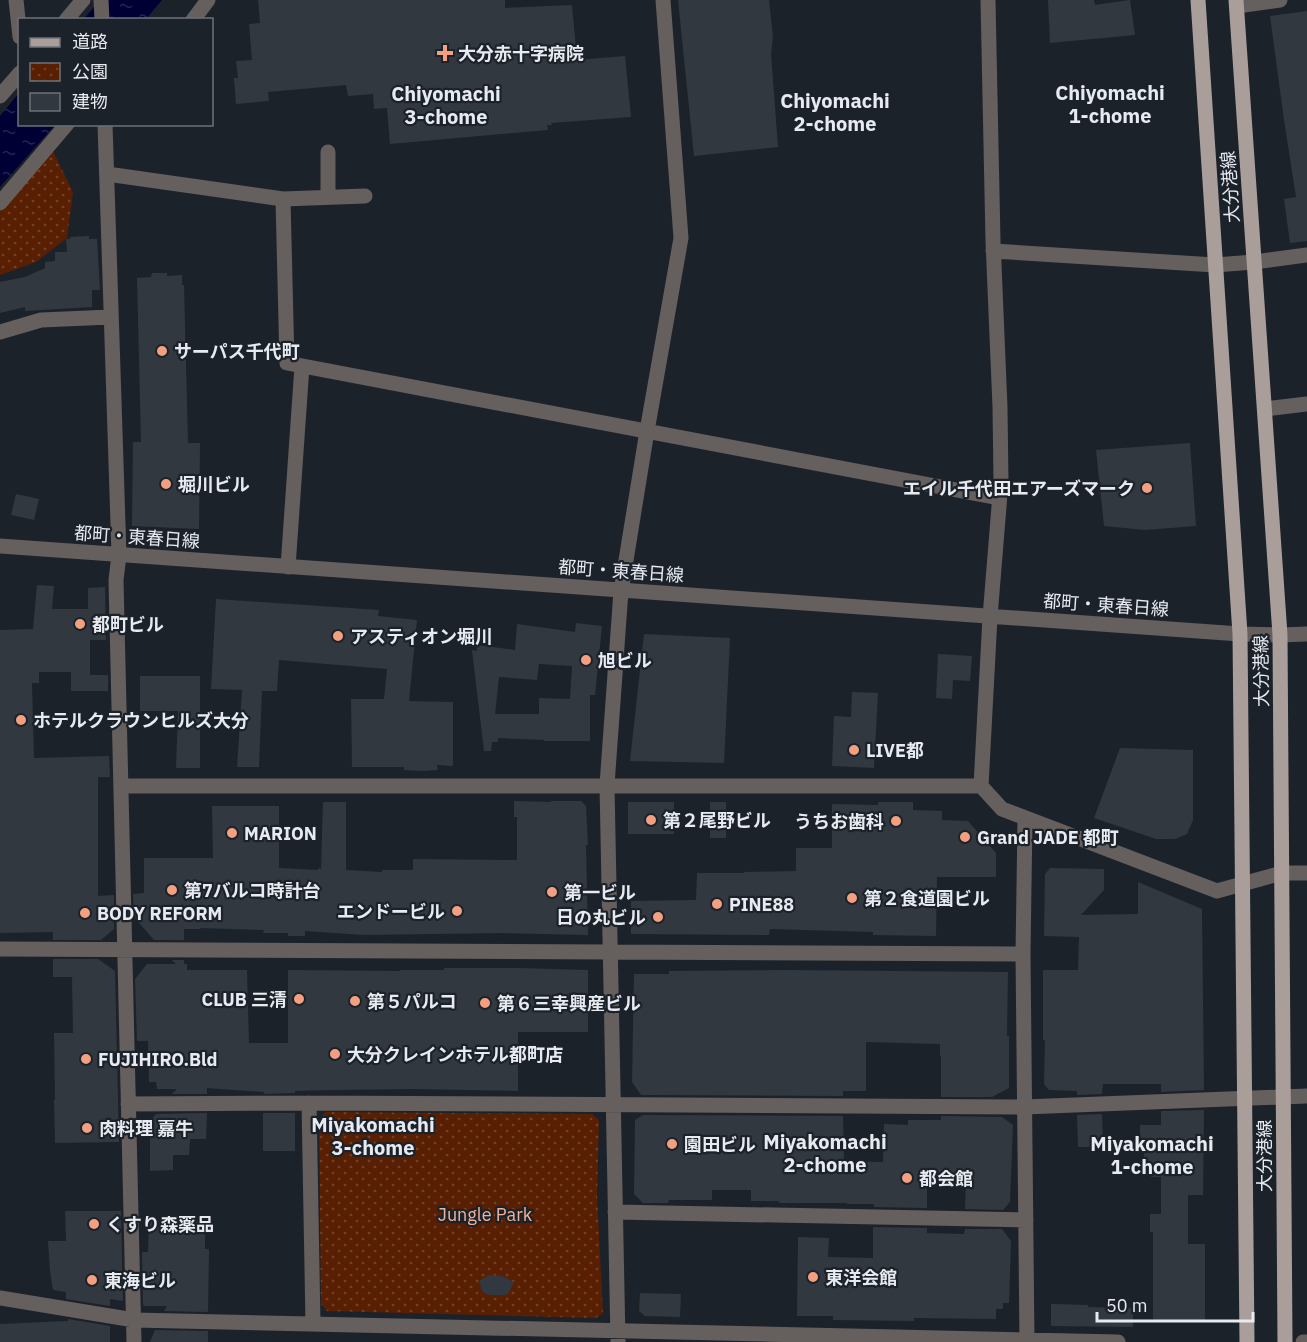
<svg xmlns="http://www.w3.org/2000/svg" width="1307" height="1342" font-family="'IBM Plex Sans','Noto Sans JP',sans-serif">
<style>
.park{fill:url(#park-dots)}
.water{fill:url(#water-ripples)}
.building{fill:#323840;fill-rule:evenodd}
.lines{fill:none;stroke-linecap:round;stroke-linejoin:round}
.minor{stroke:#655f5d;stroke-width:15}
.major{stroke:#a99e9a;stroke-width:15}
.poi-dot{fill:#f2a080;stroke:#1c222a;stroke-width:2}
.labels{text-anchor:middle;dominant-baseline:central;stroke-width:4.5;stroke-linejoin:round;paint-order:stroke}
.poi-label{font-size:18px;font-weight:bold;fill:#e7eaf0;stroke:#1c222a;text-anchor:start}
.street-label{font-size:18px;fill:#e7eaf0;stroke:#1c222a}
.park-label{font-size:18px;fill:#f2b299;stroke:#1c222a}
.neighbourhood-label{font-size:20px;font-weight:bold;fill:#e7eaf0;stroke:#1c222a}
</style>
<defs>
<pattern id="park-dots" width="8" height="8" patternUnits="userSpaceOnUse" patternTransform="scale(1.5)"><rect width="8" height="8" fill="#581f03"/><path d="M2 2h.1M6 6h.1" fill="none" stroke="#704028" stroke-width="1.8" stroke-linecap="round"/></pattern>
<pattern id="water-ripples" width="26" height="14" patternUnits="userSpaceOnUse" patternTransform="scale(1.5)"><rect width="26" height="14" fill="#000035"/><path d="M2 4q2-2 4 0t4 0M15 11q2-2 4 0t4 0" fill="none" stroke="#252553"/></pattern>
</defs>
<rect width="100%" height="100%" fill="#1c222a"/>
<path class="park" d="M51,147L73,192L67,238L36,262L0,275V208Z
M325,1112L592,1114L599,1120L597,1195L603,1313L596,1318L327,1311L321,1304L319,1120Z"/>
<path class="water" d="M100,0H162L146,19L83,20Z
M19,93L20,124L55,125L0,187V116Z"/>
<path class="building" d="M258,0H505V8L572,5L577,60L625,56L631,117L551,123L552,125H547L548,130L390,144L387,108L374,109L373,94L348,96L346,85L268,92L269,101L236,104L234,78H238L236,61L252,60L249,24L260,23Z
M678,0H769L773,37L771,54L778,147L694,156Z
M1048,0H1094L1095,5L1130,0L1135,35L1050,43Z
M1307,11V241L1290,243L1284,199L1296,197L1284,120L1270,16Z
M89,236V239H97L100,290H92V307L25,311V307L0,313V282L25,277L45,268V262L55,261V252H67L66,239H70V237Z
M152,273H167V276L182,275V285H184L188,443H200L199,529L132,526L133,442H141L137,278L151,277Z
M1190,443L1196,526L1145,530L1104,526L1096,450Z
M16,494L39,499L34,520L11,515Z
M37,585L54,586L52,609H88V588L105,587L106,640H90V675H108V691H71V672H39V683H32L34,758L109,756L110,777H98V896L114,895V929L101,940H53V932L0,933V630L33,629Z
M216,599L379,610L378,616L417,620L409,701L453,702V766L437,765L438,770L423,771L404,770V767H352L351,699H384L387,669L279,660L277,691H262L259,767H237L242,690L211,689Z
M576,623L602,626L595,695H590V741H544V740L498,738V742H492L491,751H484L472,650L477,651V645L515,650L517,624L575,632ZM539,664L572,666L570,699L539,698V714H495L499,677L537,680Z
M644,634L730,638L724,763L630,761Z
M938,654L972,656L970,681L953,680L952,699L936,698Z
M140,676H200V768H176L178,711H140Z
M852,692L878,693L874,768L832,766L834,716L851,717Z
M1120,748L1193,750V820L1187,834L1175,839H1156L1094,818Z
M514,801L551,802V801H581L586,806L588,845H586L588,935L502,933L364,935L305,931V936H288V933H263L264,930L200,928V929H184V940H154L134,917L133,894L144,893V858H213L212,806H279V868L318,870V868L321,869L323,802H346V870L382,872V870H413V859L517,860V817H514Z
M628,802H674V834H628Z
M710,802H726V838H710Z
M878,802H913V810L942,811V820L968,821L996,853V877H937L936,936L873,935V932L770,929L769,935L631,934V901L696,900L697,873H744V872L796,871V848H832V804L878,805Z
M1050,868L1104,869V890L1081,915L1138,914V882L1202,909L1204,1090L1161,1092V1084H1103L1102,1094L1077,1095V1091L1049,1090L1044,1084L1045,1040H1043V970H1078L1079,937L1044,936L1045,874Z
M53,959H98L115,971L119,1142L55,1143L54,1100H55L54,1033H73L72,977H53Z
M172,960H184V964H187V970H247L249,1043H288V970L400,971V970H444V968H517L588,970V1032H518V1091L414,1089L331,1090L295,1091V1093L264,1094V1092L207,1088V1094H172L177,1089H157L156,1082H149L148,1041H137L135,979L147,964H176Z
M782,970L1008,972L1007,1036H1009V1088L992,1097H941V1056H940V1044L866,1042V1091H843V1096L641,1095L632,1082L634,974H669V971Z
M1204,1110L1203,1195H1188V1244H1205V1322H1153V1232H1150V1214H1161V1177H1151V1168H1144V1144H1140V1125H1161V1111Z
M207,1113L206,1139H190L189,1155H173V1170L150,1171V1121L156,1114Z
M263,1113H295V1151H263Z
M1102,1114L1103,1147H1078L1077,1115Z
M643,1115L843,1116L844,1161L883,1162L884,1124L908,1125V1120H941V1116L1002,1117L1013,1125L1010,1202L1003,1210L965,1209L966,1178H927V1208L874,1207V1204H847V1203H779V1201H751V1190H712V1200H669L668,1203H643L634,1194L635,1120Z
M65,1211H121L123,1301L110,1299V1306L66,1299V1292L53,1290L50,1271L48,1241H66Z
M149,1221H199L200,1232L205,1233V1249H209L208,1312L164,1311L167,1306H144L143,1304L142,1252H148Z
M873,1227L927,1228V1233L964,1234L965,1229H1002L1011,1241L1009,1303H1003V1309H996V1319L914,1318V1321L833,1320V1316H797L798,1237L829,1238L828,1257L873,1258Z
M489,1275L502,1276L514,1282L508,1294L504,1295H492L486,1294L482,1291L479,1281Z
M640,1293L681,1294L680,1317L645,1316L639,1311Z
M1051,1304L1088,1305V1307L1133,1308V1327L1051,1326Z
M68,1319L110,1326V1342H0V1324L68,1321Z
M155,1330L208,1331V1342H150Z"/>
<g class="lines">
<path class="minor" d="M16,0L20,37
M101,0L102,20
M988,0L993,241L1000,407L1001,482L990,617L981,786L1002,809L1217,891L1282,873H1307
M1237,6L1280,0
M66,20L83,0
M193,20L208,0
M0,96L20,73
M105,124L119,555L116,580L134,1342
M328,152V197
M107,174L283,199L365,196
M283,199L287,363L999,498
M0,203L67,124
M993,251L1215,265L1254,262L1307,255
M0,332L41,320L111,317
M1265,409L1307,404
M0,546L1240,634L1280,635L1307,634
M288,567L302,366
M121,786H981
M1025,818L1023,954L1027,1342
M0,949L1023,954
M309,1103L313,1324
M128,1104L309,1103L1024,1107L1307,1096
M615,1212L1026,1220
M0,1298L134,1320L1118,1342
M618,1342L607,785L621,591L647,431L681,238L663,0
M1303,1342H1307"/>
<path class="major" d="M1198,0L1240,634L1247,1342
M1236,0L1280,635L1285,1342"/>
</g>
<g class="poi-dot">
<path d="M442 44h6v6h6v6h-6v6h-6v-6h-6v-6h6z"/>
<circle cx="162" cy="351" r="6"/>
<circle cx="166" cy="484" r="6"/>
<circle cx="1147" cy="488" r="6"/>
<circle cx="80" cy="624" r="6"/>
<circle cx="338" cy="636" r="6"/>
<circle cx="586" cy="660" r="6"/>
<circle cx="21" cy="720" r="6"/>
<circle cx="854" cy="750" r="6"/>
<circle cx="651" cy="820" r="6"/>
<circle cx="896" cy="821" r="6"/>
<circle cx="232" cy="833" r="6"/>
<circle cx="965" cy="837" r="6"/>
<circle cx="172" cy="890" r="6"/>
<circle cx="552" cy="892" r="6"/>
<circle cx="852" cy="898" r="6"/>
<circle cx="717" cy="904" r="6"/>
<circle cx="457" cy="911" r="6"/>
<circle cx="85" cy="913" r="6"/>
<circle cx="658" cy="917" r="6"/>
<circle cx="299" cy="999" r="6"/>
<circle cx="355" cy="1001" r="6"/>
<circle cx="485" cy="1003" r="6"/>
<circle cx="335" cy="1054" r="6"/>
<circle cx="86" cy="1059" r="6"/>
<circle cx="87" cy="1128" r="6"/>
<circle cx="672" cy="1144" r="6"/>
<circle cx="907" cy="1178" r="6"/>
<circle cx="94" cy="1224" r="6"/>
<circle cx="813" cy="1277" r="6"/>
<circle cx="92" cy="1280" r="6"/>
</g>
<g class="labels">
<g class="poi-label">
<text x="458" y="53">大分赤十字病院</text>
<text x="174" y="351">サーパス千代町</text>
<text x="178" y="484">堀川ビル</text>
<text x="1135" y="488" text-anchor="end">エイル千代田エアーズマーク</text>
<text x="92" y="624">都町ビル</text>
<text x="350" y="636">アスティオン堀川</text>
<text x="598" y="660">旭ビル</text>
<text x="33" y="720">ホテルクラウンヒルズ大分</text>
<text x="866" y="750">LIVE都</text>
<text x="663" y="820">第２尾野ビル</text>
<text x="884" y="821" text-anchor="end">うちお歯科</text>
<text x="244" y="833">MARION</text>
<text x="977" y="837">Grand JADE 都町</text>
<text x="184" y="890">第7バルコ時計台</text>
<text x="564" y="892">第一ビル</text>
<text x="864" y="898">第２食道園ビル</text>
<text x="729" y="904">PINE88</text>
<text x="445" y="911" text-anchor="end">エンドービル</text>
<text x="97" y="913">BODY REFORM</text>
<text x="646" y="917" text-anchor="end">日の丸ビル</text>
<text x="287" y="999" text-anchor="end">CLUB 三清</text>
<text x="367" y="1001">第５パルコ</text>
<text x="497" y="1003">第６三幸興産ビル</text>
<text x="347" y="1054">大分クレインホテル都町店</text>
<text x="98" y="1059">FUJIHIRO.Bld</text>
<text x="99" y="1128">肉料理 嘉牛</text>
<text x="684" y="1144">園田ビル</text>
<text x="919" y="1178">都会館</text>
<text x="106" y="1224">くすり森薬品</text>
<text x="825" y="1277">東洋会館</text>
<text x="104" y="1280">東海ビル</text>
</g>
<g class="street-label">
<text transform="translate(1230 187) rotate(-94)">大分港線</text>
<text transform="translate(137 537) rotate(4)">都町・東春日線</text>
<text transform="translate(621 571) rotate(4)">都町・東春日線</text>
<text transform="translate(1106 605) rotate(4)">都町・東春日線</text>
<text transform="translate(1261 671) rotate(-91)">大分港線</text>
<text transform="translate(1264 1156) rotate(-90)">大分港線</text>
</g>
<g class="park-label">
<text x="485" y="1214">Jungle Park</text>
</g>
<g class="neighbourhood-label">
<text x="1110" y="92">Chiyomachi<tspan x="1110" dy="23">1-chome</tspan></text>
<text x="446" y="93">Chiyomachi<tspan x="446" dy="23">3-chome</tspan></text>
<text x="835" y="100">Chiyomachi<tspan x="835" dy="23">2-chome</tspan></text>
<text x="373" y="1124">Miyakomachi<tspan x="373" dy="23">3-chome</tspan></text>
<text x="825" y="1141">Miyakomachi<tspan x="825" dy="23">2-chome</tspan></text>
<text x="1152" y="1143">Miyakomachi<tspan x="1152" dy="23">1-chome</tspan></text>
</g>
</g>
<rect x="18" y="18" width="195" height="108" fill="#1c222a" stroke="#6d7279" stroke-width="1.5"/>
<rect x="30" y="38" width="30" height="9" fill="#a99e9a" stroke="#6d7279" stroke-width="1.5"/>
<text x="72" y="48" font-size="18" fill="#e7eaf0">道路</text>
<rect x="30" y="63" width="30" height="18" fill="url(#park-dots)" stroke="#6d7279" stroke-width="1.5"/>
<text x="72" y="78" font-size="18" fill="#e7eaf0">公園</text>
<rect x="30" y="93" width="30" height="18" fill="#323840" stroke="#6d7279" stroke-width="1.5"/>
<text x="72" y="108" font-size="18" fill="#e7eaf0">建物</text>
<path d="M1097 1312v9h156v-9" fill="none" stroke="#e7eaf0" stroke-width="3"/>
<text x="1106" y="1312" font-size="18" fill="#e7eaf0" stroke="#1c222a" stroke-width="4.5" paint-order="stroke">50 m</text>
</svg>
